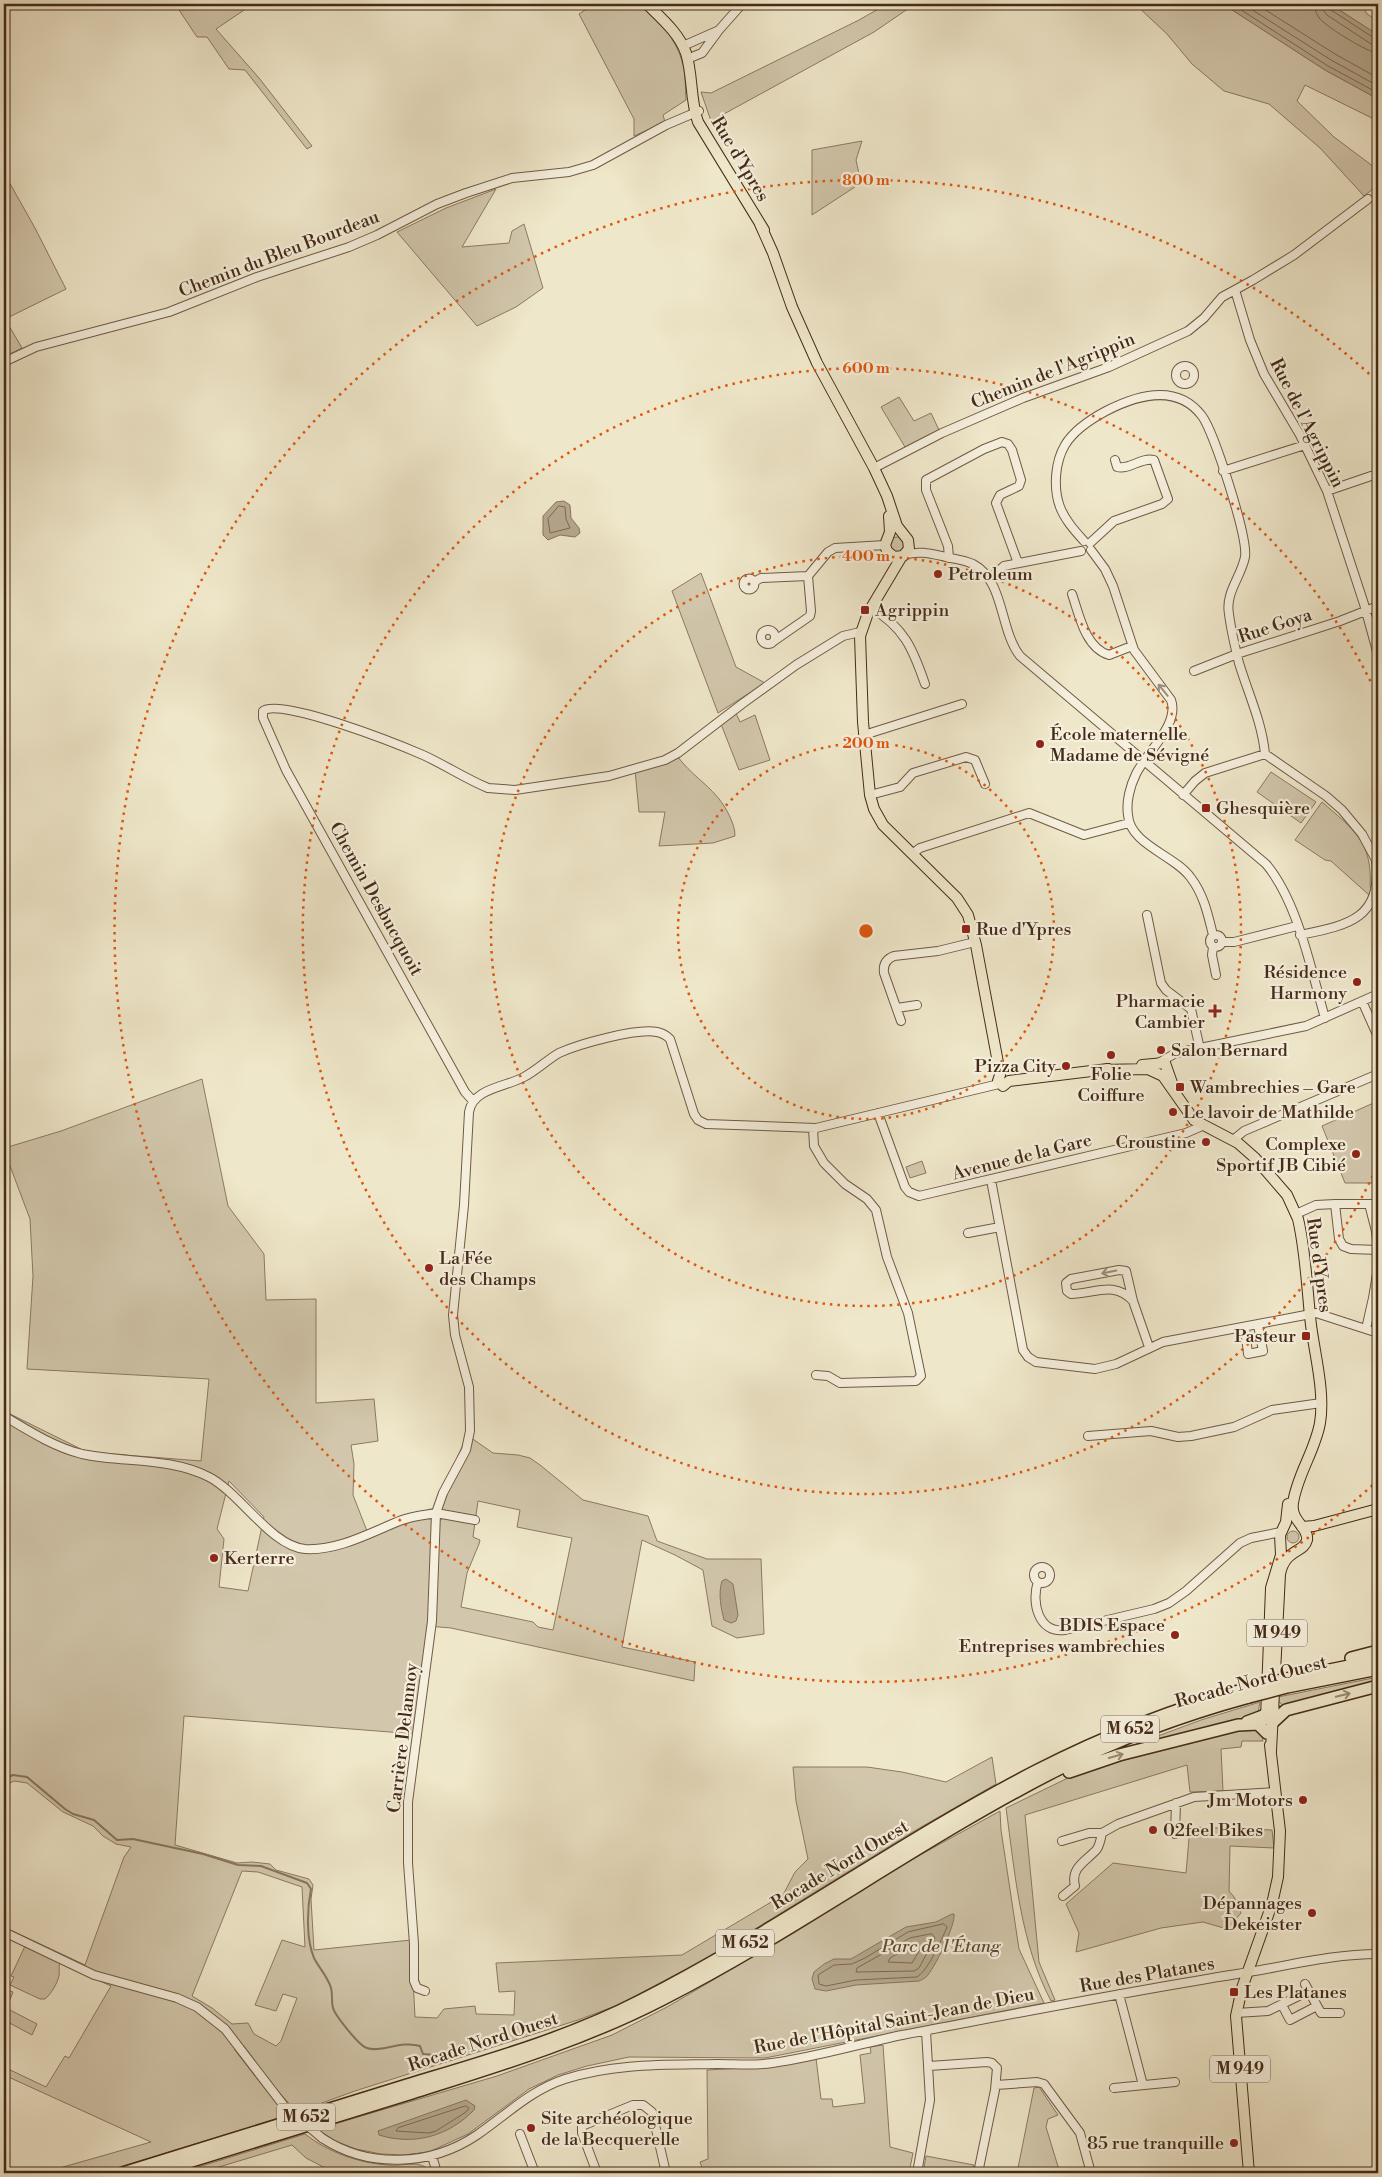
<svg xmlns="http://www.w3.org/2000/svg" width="1382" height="2177" font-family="'Libre Bodoni',serif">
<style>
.green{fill:#d2c7ac;stroke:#8c7962;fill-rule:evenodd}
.water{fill:#b5a78d;stroke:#88755e}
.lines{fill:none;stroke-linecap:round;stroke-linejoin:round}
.shore{stroke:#7d6952;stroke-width:1}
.stream{stroke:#88755e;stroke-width:2}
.minor-casing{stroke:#705a44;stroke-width:10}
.major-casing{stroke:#452b17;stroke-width:12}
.highway-casing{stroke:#452b17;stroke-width:14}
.minor{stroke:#f5efdd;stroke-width:8}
.major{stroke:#efe7ca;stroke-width:10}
.highway{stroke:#efe7ca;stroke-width:11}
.minor-bridge-casing{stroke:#705a44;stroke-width:10;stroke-linecap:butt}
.highway-bridge-casing{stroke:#452b17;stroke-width:14;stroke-linecap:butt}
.minor-bridge{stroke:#f5efdd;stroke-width:8}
.highway-bridge{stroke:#efe7ca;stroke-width:11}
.oneway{stroke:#9d8d7a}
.oneway2{stroke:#9a8970}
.ring{fill:none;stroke:#e0570d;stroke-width:2.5;stroke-dasharray:2.5 5}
.poi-dot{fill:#8f2418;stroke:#f5efdd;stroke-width:2}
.labels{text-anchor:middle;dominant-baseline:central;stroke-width:4.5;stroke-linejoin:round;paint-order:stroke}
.shield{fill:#f5efdd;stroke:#7a6652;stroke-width:1}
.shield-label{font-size:16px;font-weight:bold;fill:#452b17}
.street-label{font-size:18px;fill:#452b17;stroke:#f5efdd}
.poi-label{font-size:18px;fill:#452b17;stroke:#f5efdd;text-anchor:start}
.park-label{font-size:18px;font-style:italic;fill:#614a35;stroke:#f5efdd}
.centre{fill:#e0570d;stroke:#f5efdd;stroke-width:2.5}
.ring-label{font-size:15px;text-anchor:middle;font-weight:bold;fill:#e0570d;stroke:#f5efdd;stroke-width:4.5;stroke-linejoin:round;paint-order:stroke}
</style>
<rect width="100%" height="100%" fill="#efe7ca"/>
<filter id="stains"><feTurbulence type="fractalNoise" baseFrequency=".004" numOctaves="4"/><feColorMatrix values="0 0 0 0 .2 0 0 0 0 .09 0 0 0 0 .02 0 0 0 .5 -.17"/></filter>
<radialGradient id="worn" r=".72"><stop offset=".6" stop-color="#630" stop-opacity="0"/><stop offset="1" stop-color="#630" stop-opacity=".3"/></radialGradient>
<path class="green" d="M175,4H253L216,29L259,78L312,146L307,149L245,70L229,69L207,37H197Z
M594,4H641C657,20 676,38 682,61C686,73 685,88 686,100L663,115L665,122L634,136V119L579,14Z
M887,4H915L874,32L711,121L701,92L711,93L859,20Z
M1135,4H1223L1325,70L1378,99V121L1305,85L1297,101L1334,137L1378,170V185L1364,196L1320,148L1269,104L1224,91L1192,64L1167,34Z
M1330,4H1362L1367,14L1378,21V35Z
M862,141L856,160L861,183L812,215V150Z
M4,173L35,228L66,289L5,319L22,348L4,357Z
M496,189L462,247L509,243L512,231L524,224L543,288L516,307L477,326L397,232L446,208Z
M899,397L914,421L931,413L939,430L905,447L881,407Z
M889 545a8 8 0 1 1 16 0a8 8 0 1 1-16 0Z
M701,573L736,667L765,683L718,713L672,591Z
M735,711L740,722L755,715L770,760L739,770L721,724Z
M678,757C695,780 717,788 730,817C733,824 735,829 735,836L713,843L659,846L665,812H639L635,770Z
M1271,772L1316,802L1301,823L1257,792Z
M1322,802C1353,829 1373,842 1370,887L1373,890L1369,895L1331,861L1325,860L1295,840Z
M202,1079L228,1206L264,1254L266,1300L316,1299V1403L374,1399L378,1441L351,1445L354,1464L353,1495L367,1531L435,1510L467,1435L493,1453L518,1455L530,1458L540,1465L583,1500L648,1516L657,1541L707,1559H761L764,1634L737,1638L712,1626L703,1570L675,1555L642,1540L622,1647L695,1662L694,1681L451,1628L428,1626L416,1734L184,1716L175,1845L237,1863L252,1862L270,1864L276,1870L309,1879L313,1885L311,1899L314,1950L411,1940L415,2017L437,2018L444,2009L475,2006L476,2014L514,2015L515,1991L499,1992L496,1963L682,1955L783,1895L795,1872L808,1859L796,1801L793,1767H867L902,1772L946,1782L992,1757L996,1784L916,1830L711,1956L618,2005L578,2020L355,2091L297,2112L277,2090L243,2045L234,2049L286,2116L100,2173H42L151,2142L4,2075V2067L46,2087L65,2056L69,2058L111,1986L60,1963C58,1968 60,1971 59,1976C57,1984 51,1994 45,1999H40L10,1985L14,1977L11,1976L25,1946L4,1936V1927L85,1965L124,1857L131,1847L116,1844L103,1836L93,1826L63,1812L27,1783L14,1781L4,1786V1411L87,1452L201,1461L209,1379L27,1369L33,1276L30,1219L4,1150L8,1147L61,1131ZM229,1481L264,1517L248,1591L219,1587L224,1539L217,1529ZM478,1501L520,1510L517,1527L572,1538L553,1630L538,1627L533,1622L461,1607L467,1573L479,1544L480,1540L473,1537ZM242,1871L258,1872L302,1887L305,1947L282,1940L255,2005L276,2011L283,1994L297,1998L281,2041L276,2046L254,2034L248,2023L232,2024L212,2008L192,1996Z
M1378,1101V1183H1345L1322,1126Z
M922,1161L926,1173L910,1178L906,1167Z
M1287 1537a6 6 0 1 1 12 0a6 6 0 1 1-12 0Z
M1378,1677V1683L1290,1705H1283L1279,1702L1278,1697Z
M1260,1702L1258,1713L1247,1718L1123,1749L1201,1720Z
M1250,1728C1258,1730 1262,1733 1263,1741H1242L1241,1747L1221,1749L1223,1791L1190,1792L1187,1765L1025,1815L1039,1962L1055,2000L1051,2001C1020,1942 1015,1873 1006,1808L1070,1777L1101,1766Z
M1000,1811L1001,1830L1019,1949L1044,2003L765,2058L629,2057L587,2066L558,2075L529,2089L468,2134L429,2152L404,2155L381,2154L356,2149L335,2141L317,2129L497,2076L612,2035L667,2007L795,1932L900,1866Z
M1190,1827L1272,1830L1274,1848L1230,1846L1229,1891L1234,1897L1241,1913L1227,1929L1203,1922L1161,1928L1076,1952L1079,1933L1066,1904L1113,1863L1186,1873Z
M4,1989L13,1992L4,2014Z
M8,2009L37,2024L32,2035L4,2020Z
M883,2045L890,2147L913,2153L909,2173H704L700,2162L708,2159L707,2070L764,2067L816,2058L821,2099H832L833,2107L865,2103L860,2055L871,2053L870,2047Z
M1039,2087L1058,2115L1048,2119L1046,2127L1060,2173H1017L1034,2088Z
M305,2134C328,2152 358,2163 388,2165C401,2167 424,2158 430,2173H335L306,2158L292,2145L199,2173H179Z
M926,2156L974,2165L972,2173H923Z"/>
<path class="water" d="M1223,4H1330L1378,35V99L1325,70Z
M564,501L570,505L571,518L579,528L580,533L575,537L560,535L548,540L543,535V516L556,502Z
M726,1579L733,1584L738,1615L736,1621L731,1623L724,1620C721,1608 718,1593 722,1581Z
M952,1914H954C956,1924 934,1970 926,1977C924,1979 921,1980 919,1981L856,1985L826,1991L815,1989L812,1979L814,1972L824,1964L834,1959H851L906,1927L936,1922Z
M466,2100L475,2106L474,2110C449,2136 414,2146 379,2135L378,2131Z"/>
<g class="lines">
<path class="shore" d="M1232,4L1328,66L1378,93
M1243,4L1331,60L1378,86
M1256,4L1335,54L1378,78
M1314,4C1315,9 1316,14 1320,19C1327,27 1368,53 1378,53
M1322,4L1323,10L1327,15L1371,44L1378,45
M1328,4L1331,10L1374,38L1378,39
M559,506L565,507L566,519L570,528L550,533L548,519Z
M944,1924L947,1927C941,1941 929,1969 917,1977L856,1980L826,1986L819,1984L818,1975L834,1965L852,1964L865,1958L908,1932Z
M932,1934L935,1938L919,1968L914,1971L856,1972L857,1968L910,1938Z
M919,1944L921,1948L912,1963L888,1962L890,1958L913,1945Z
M466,2106L469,2108L466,2112L436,2131L429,2133L396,2131L398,2128Z"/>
<path class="stream" d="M4,1779L13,1775L27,1777L65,1809L73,1814L94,1820L117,1840L133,1839L203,1854L238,1865L261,1866L307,1883L311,1889C307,1909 306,1939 314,1958C319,1968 328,1977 331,1988C333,1995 331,2001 333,2008C335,2015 359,2046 367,2048C381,2053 401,2040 420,2046L423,2054L435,2055"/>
<defs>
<path id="minor" d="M683,46L717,31
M687,59L702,53L719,30L742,4
M1235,290L1250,340L1264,374L1300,435L1327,491L1364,604L1378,655
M4,362L36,347L169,312L257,277L349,247L377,235L437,204L466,193L512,178L569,172L593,165L666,125L699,111
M1176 375a9 9 0 1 1 18 0a9 9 0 1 1-18 0Z
M874,468L942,433L1023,398L1109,367L1188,331L1204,318L1222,297L1253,280L1294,255L1368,199
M1223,471L1305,445
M1327,491L1371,476L1378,475
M1084,541C1075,531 1065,520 1060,507C1053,488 1055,462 1065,445C1074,430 1091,419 1106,411C1137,395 1177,383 1202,416C1214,432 1248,537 1245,557C1241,577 1225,593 1229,614C1231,630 1235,647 1239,663C1248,693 1262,722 1265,754L1326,796L1342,810L1362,834L1376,860L1378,859
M1090,543L1114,521L1162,504L1168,499L1154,460C1141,457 1130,470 1117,467L1115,460
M1091,550L1105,569L1113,586L1134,650L1171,700C1180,724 1146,753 1136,774C1130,786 1126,802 1128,815C1130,845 1175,855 1191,878C1204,895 1208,915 1213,935
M904,555C919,550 932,554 946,557C955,559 964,560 973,564C1005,581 999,629 1020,656L1266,864C1298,902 1311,970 1325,1018
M949,558L948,546L926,490V480L984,449L1002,442L1008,444L1012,450L1021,480L1019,486L1000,495L996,503L1018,563
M743.5 584a5.5 5.5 0 1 1 11 0a5.5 5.5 0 1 1-11 0Z
M989,579L1004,566L1081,551
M754,582L761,578L808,576L828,552L835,548L885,545
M1072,594C1079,614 1085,648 1109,655L1132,646
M871,608C904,627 913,649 925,684
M761 637a7 7 0 1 1 14 0a7 7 0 1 1-14 0Z
M774,641L810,616L811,611L808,576
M1194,671L1237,654L1340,621L1378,606
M864,735L962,704
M870,795L900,787L913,773L966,757L975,760L985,784
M1183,795L1195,781L1205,773L1265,754
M912,854L920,848L1029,813L1084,835L1129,823
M1147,915L1161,983L1166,990L1191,1009L1200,1049
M1210 941a6 6 0 1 1 12 0a6 6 0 1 1-12 0Z
M1300,935C1349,925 1382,919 1376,860
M1222,942H1234L1297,926
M1213,947L1212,955L1216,975
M1362,1001L1378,1037
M897,1008L917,1005
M901,1021L884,973C883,965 886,959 894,956L938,951L975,942
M1160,1062L1176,1053L1306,1026L1378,994
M473,1101L465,1092L286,770L263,718V711C280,697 400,745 423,755C445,765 466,779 488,788L515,790L609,776L665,760L678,753L742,704L796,665L843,636L860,632
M878,1113L905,1187L909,1192L919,1196L1186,1133L1202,1126
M813,1128L814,1146L824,1163L845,1184L867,1199L876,1210L887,1257L908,1313L921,1376L916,1381L840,1383L828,1376L816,1375
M1233,1140L1244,1131L1378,1074
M991,1180L1023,1350L1028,1357L1036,1362L1095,1369L1116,1364L1163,1342L1316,1313L1378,1333
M1335,1204H1378
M1369,1204L1376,1231L1378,1251
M1296,1214L1316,1205L1335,1204L1339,1239L1343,1246L1351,1249L1378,1250
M968,1233L1000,1227
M1373,1298L1378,1268
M1133,1301C1114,1280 1094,1294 1071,1294L1067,1291L1066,1283L1071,1279L1119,1270L1126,1271L1133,1301L1149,1347
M1245,1328L1248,1354L1263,1351L1258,1325
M1366,1329L1373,1298L1378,1299
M4,1416C29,1431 54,1447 82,1454C124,1463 170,1457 209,1477C240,1493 271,1546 305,1549C339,1551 371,1532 402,1520C413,1516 425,1515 436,1513L443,1493L466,1450L470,1431L469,1387L455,1335L453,1315L464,1205L469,1112C473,1088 506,1087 524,1077C537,1070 547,1060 559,1053C579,1044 636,1028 657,1032C662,1033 666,1035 670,1039L694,1114L698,1120L706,1124L816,1128L999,1084
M1088,1436L1151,1431L1178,1437L1191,1436L1234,1427L1272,1410L1321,1403
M1034 1575a8 8 0 1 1 16 0a8 8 0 1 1-16 0Z
M1038,1582C1031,1601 1038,1634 1065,1630L1154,1609L1169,1603L1186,1591L1240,1543L1251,1538L1281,1532
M1175,1834L1176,1803
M1062,1841L1089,1833H1102
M1063,1896L1075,1886C1070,1867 1087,1861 1097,1849C1100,1844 1101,1838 1102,1833L1118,1824L1194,1797L1276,1792
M4,1932L94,1975L177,1998L197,2007L225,2029L284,2106
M1305,1984L1321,2013H1340
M425,1991L417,1988L414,1981V1944L408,1863V1802L432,1621L436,1513L475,1520
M1119,1994L1143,2085
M1282,2005L1290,2020L1317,2006
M1236,2013L1268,2011L1309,1991
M929,2066L987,2062L992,2063L997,2068L995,2090L978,2173
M996,2085L1037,2082L1044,2084L1080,2133L1091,2173
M1114,2088L1175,2082
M520,2134L535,2173
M322,2138C369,2169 431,2166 477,2135C506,2115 531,2090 565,2079C615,2063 666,2065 717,2064C736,2064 754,2066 772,2063C816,2057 859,2044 902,2035C1013,2014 1125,1992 1237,1974C1284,1967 1330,1954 1378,1954
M432,2156L437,2173
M597,2173L582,2133V2126L633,2105H643L652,2112L666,2173
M917,2173L930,2100L926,2031"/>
<path id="major" d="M647,4C661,18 679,33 686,53C693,75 690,100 698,122L764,230
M760,224L773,253L792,307L817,363L874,468L887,496L897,526L908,540L909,549L903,556L894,557L887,551
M889,516L890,532L885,545L889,557
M902,556L868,613L860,636L863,722L870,795L874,809L883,825L957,898L968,915L976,945L999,1068L1000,1075L998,1081L1003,1086L1009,1081
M1142,1065L1165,1063L1172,1083
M1102,1070L1148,1069L1163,1076L1194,1120L1238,1143L1255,1158L1287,1195L1298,1219C1306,1253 1307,1290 1311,1325C1315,1356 1325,1392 1320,1423C1315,1451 1297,1475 1293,1503C1290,1521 1309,1527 1307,1540C1304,1553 1285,1549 1280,1574L1271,1751
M1009,1081L1108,1069
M1302,1527L1314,1526L1378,1509
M1266,1719L1271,1588L1281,1555L1280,1535L1286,1522L1288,1504
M1249,2173L1236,2016L1242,1988L1272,1904L1278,1877L1280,1831L1270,1745"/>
<path id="highway" d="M1351,1658L1378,1651
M1286,1679L1378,1660
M1287,1687L1378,1669
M1247,1722L1263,1716L1273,1708
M1272,1723L1286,1710L1378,1686
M1069,1772L1119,1755L1238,1725L1258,1724L1267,1733
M123,2173C218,2144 313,2115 407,2085C486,2061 566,2039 640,2001C776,1932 900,1841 1036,1771C1104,1736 1176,1708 1249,1688
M153,2173C239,2146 326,2120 412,2093C497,2066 581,2041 661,2000C797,1931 921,1839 1057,1770C1118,1739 1183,1715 1249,1697"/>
</defs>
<use href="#minor" class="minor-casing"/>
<use href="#major" class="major-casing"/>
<use href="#highway" class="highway-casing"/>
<use href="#minor" class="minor"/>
<use href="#major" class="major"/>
<use href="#highway" class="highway"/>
<defs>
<path id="minor-bridge" d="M284,2106L322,2138"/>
<path id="highway-bridge" d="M1249,1688L1286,1679
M1249,1697L1287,1687"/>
</defs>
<use href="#minor-bridge" class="minor-bridge-casing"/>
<use href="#highway-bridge" class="highway-bridge-casing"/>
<use href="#minor-bridge" class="minor-bridge"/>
<use href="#highway-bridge" class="highway-bridge"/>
</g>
<defs><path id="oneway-shaft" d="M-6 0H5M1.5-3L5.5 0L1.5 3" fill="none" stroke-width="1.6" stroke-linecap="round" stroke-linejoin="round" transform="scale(1.25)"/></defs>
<g class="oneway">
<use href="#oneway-shaft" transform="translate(1163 690) rotate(-129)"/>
<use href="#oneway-shaft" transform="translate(1109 1272) rotate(169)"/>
</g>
<g class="oneway2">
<use href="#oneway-shaft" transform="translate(1343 1695) rotate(-14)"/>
<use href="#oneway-shaft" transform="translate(1116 1756) rotate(-16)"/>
</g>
<g class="ring">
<circle cx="866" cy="931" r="188"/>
<circle cx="866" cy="931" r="375"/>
<path d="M1376 1169A563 563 0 1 1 1376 693"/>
<path d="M1378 1480A751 751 0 1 1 1378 382"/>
</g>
<g class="poi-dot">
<circle cx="938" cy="574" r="5"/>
<rect x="860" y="605" width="10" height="10" rx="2.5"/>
<circle cx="1040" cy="744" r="5"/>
<rect x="1201" y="803" width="10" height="10" rx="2.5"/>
<rect x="961" y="924" width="10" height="10" rx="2.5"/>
<circle cx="1357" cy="982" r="5"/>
<path d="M1212.5 1003.5h5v5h5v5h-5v5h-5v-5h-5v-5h5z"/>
<circle cx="1161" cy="1050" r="5"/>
<circle cx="1111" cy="1055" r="5"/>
<circle cx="1066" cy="1066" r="5"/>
<rect x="1175" y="1082" width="10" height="10" rx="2.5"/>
<circle cx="1173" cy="1112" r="5"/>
<circle cx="1206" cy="1142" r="5"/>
<circle cx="1356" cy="1154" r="5"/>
<circle cx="429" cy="1268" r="5"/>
<rect x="1301" y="1331" width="10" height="10" rx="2.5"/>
<circle cx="214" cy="1558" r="5"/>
<circle cx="1175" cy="1635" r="5"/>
<circle cx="1303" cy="1800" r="5"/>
<circle cx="1153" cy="1830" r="5"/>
<circle cx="1312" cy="1913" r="5"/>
<rect x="1229" y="1987" width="10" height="10" rx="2.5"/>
<circle cx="531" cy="2128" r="5"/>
<circle cx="1234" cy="2143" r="5"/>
</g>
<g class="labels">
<g class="shield">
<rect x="1247" y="1619.5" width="60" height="27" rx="4"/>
<rect x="1101" y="1715.5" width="58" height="27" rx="4"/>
<rect x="716" y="1929.5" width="58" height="27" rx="4"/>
<rect x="1210" y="2055.5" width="60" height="27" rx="4"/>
<rect x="277" y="2103.5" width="58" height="27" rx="4"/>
</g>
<g class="shield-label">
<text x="1277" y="1633">M 949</text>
<text x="1130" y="1729">M 652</text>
<text x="745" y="1943">M 652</text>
<text x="1240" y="2069">M 949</text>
<text x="306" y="2117">M 652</text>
</g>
<g class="street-label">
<text transform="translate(740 159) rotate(59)">Rue d'Ypres</text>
<text transform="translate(279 254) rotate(-21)">Chemin du Bleu Bourdeau</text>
<text transform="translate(1053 371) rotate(-22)">Chemin de l'Agrippin</text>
<text transform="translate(1307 423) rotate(63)">Rue de l'Agrippin</text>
<text transform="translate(1275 626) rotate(-18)">Rue Goya</text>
<text transform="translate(376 899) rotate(61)">Chemin Desbucquoit</text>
<text transform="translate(1022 1157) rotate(-14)">Avenue de la Gare</text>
<text transform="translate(1319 1265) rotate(82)">Rue d'Ypres</text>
<text transform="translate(1251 1682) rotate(-15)">Rocade Nord Ouest</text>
<text transform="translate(403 1738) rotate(-83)">Carrière Delannoy</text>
<text transform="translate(840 1865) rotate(-31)">Rocade Nord Ouest</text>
<text transform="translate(1147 1975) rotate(-10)">Rue des Platanes</text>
<text transform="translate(894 2021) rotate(-11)">Rue de l'Hôpital Saint-Jean de Dieu</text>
<text transform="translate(483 2042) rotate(-18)">Rocade Nord Ouest</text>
</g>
<g class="poi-label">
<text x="948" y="574">Petroleum</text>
<text x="875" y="610">Agrippin</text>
<text x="1050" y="734">École maternelle<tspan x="1050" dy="21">Madame de Sévigné</tspan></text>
<text x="1216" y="808">Ghesquière</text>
<text x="976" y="929">Rue d'Ypres</text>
<text x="1347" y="972" text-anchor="end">Résidence<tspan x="1347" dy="21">Harmony</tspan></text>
<text x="1205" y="1001" text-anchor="end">Pharmacie<tspan x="1205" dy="21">Cambier</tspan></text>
<text x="1171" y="1050">Salon Bernard</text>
<text x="1056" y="1066" text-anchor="end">Pizza City</text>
<text x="1111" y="1074" text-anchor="middle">Folie<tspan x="1111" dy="21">Coiffure</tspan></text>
<text x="1190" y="1087">Wambrechies – Gare</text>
<text x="1183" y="1112">Le lavoir de Mathilde</text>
<text x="1196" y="1142" text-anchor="end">Croustine</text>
<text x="1346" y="1144" text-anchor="end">Complexe<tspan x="1346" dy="21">Sportif JB Cibié</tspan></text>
<text x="439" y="1258">La Fée<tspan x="439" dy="21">des Champs</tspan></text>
<text x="1296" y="1336" text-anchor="end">Pasteur</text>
<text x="224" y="1558">Kerterre</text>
<text x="1165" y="1625" text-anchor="end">BDIS Espace<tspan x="1165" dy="21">Entreprises wambrechies</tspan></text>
<text x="1293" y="1800" text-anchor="end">Jm Motors</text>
<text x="1163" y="1830">02feel Bikes</text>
<text x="1302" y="1903" text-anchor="end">Dépannages<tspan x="1302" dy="21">Dekeister</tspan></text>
<text x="1244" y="1992">Les Platanes</text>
<text x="541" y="2118">Site archéologique<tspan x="541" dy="21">de la Becquerelle</tspan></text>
<text x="1224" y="2143" text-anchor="end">85 rue tranquille</text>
</g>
<g class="park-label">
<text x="941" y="1946">Parc de l'Étang</text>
</g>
</g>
<circle cx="866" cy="931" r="8" class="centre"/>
<g class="ring-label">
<text x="866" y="185">800 m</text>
<text x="866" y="373">600 m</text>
<text x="866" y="561">400 m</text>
<text x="866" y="748">200 m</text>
</g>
<rect width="1382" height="2177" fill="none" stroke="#efe7ca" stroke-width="20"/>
<rect x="5" y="5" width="1372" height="2167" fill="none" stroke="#452b17" stroke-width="2.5"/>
<rect x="10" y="10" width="1362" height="2157" fill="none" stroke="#452b17"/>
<rect width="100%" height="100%" filter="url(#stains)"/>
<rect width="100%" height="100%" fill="url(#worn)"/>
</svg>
